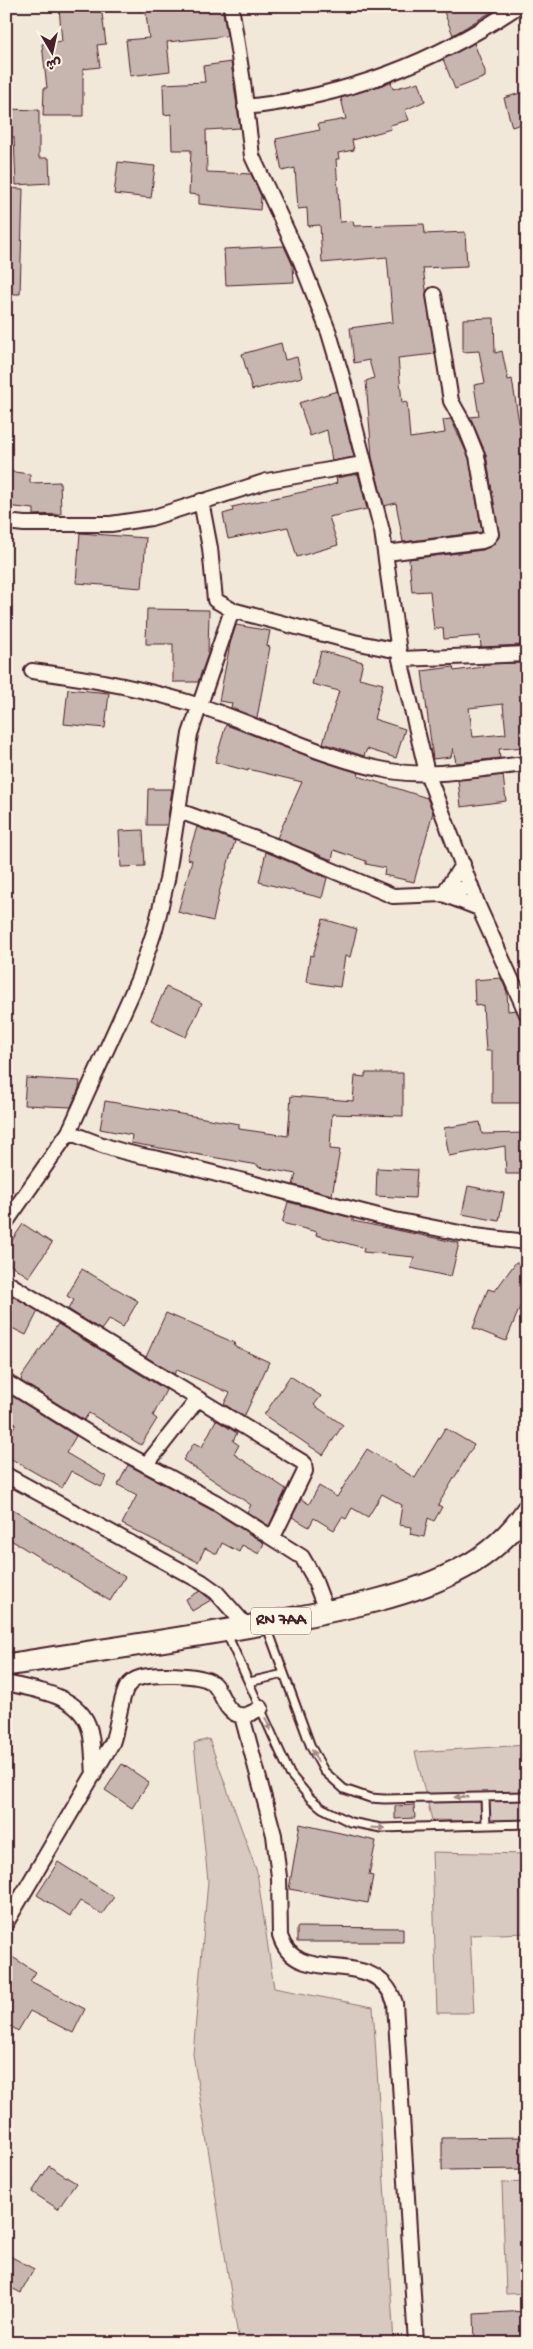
<svg xmlns="http://www.w3.org/2000/svg" width="533" height="2349" font-family="'Gochi Hand','Playpen Sans Arabic',sans-serif">
<style>
.green{fill:#d8cac0;stroke:#917476}
.building{fill:#c7b6af;stroke:#4a1f2b;fill-rule:evenodd}
.lines{fill:none;stroke-linecap:round;stroke-linejoin:round}
.lane-casing{stroke:#4a1f2b;stroke-width:11}
.street-casing{stroke:#4a1f2b;stroke-width:18}
.primary-casing{stroke:#4a1f2b;stroke-width:25}
.lane{stroke:#fcf5e5;stroke-width:7}
.street{stroke:#fcf5e5;stroke-width:14}
.primary{stroke:#fcf5e5;stroke-width:21}
.oneway{fill:#a38a88}
.labels{text-anchor:middle;dominant-baseline:central;stroke-width:4;stroke-linejoin:round;paint-order:stroke}
.shield{fill:#fcf5e5;stroke:#7f5f63;stroke-width:1}
.shield-label{font-size:16px;font-weight:bold;fill:#4a1f2b}
</style>
<rect width="100%" height="100%" fill="#f1e8da"/>
<filter id="ink" filterUnits="userSpaceOnUse"><feTurbulence type="fractalNoise" baseFrequency=".02" numOctaves="2"/><feDisplacementMap in="SourceGraphic" scale="10" xChannelSelector="R" yChannelSelector="G"/><feConvolveMatrix kernelMatrix="1 2 1 2 8 2 1 2 1" color-interpolation-filters="sRGB"/></filter>
<g filter="url(#ink)">
<path class="green" d="M209,1739L257,1872L274,1988L373,2007L394,2343H239L193,2054L208,1881L194,1743Z
M527,1745V1822L432,1820L415,1752Z
M432,1852L527,1854V1933L470,1935L474,2013H437Z
M527,2182V2293L506,2294L502,2183Z"/>
<path class="building" d="M78,6H101L106,44L97,45L100,67L83,69V116H43L44,88H47L42,44L62,41L59,8Z
M145,6H222L227,36L167,42L170,71L130,76L126,40L149,38Z
M460,6H501L453,35L444,12Z
M474,43L485,71V77L455,89L443,59Z
M231,62L240,128L206,130L207,172L251,174L261,196L260,210L199,204V195L189,194L191,150H172L171,114L164,115L163,84L205,82L203,66Z
M391,82L393,89L419,82L425,101L405,110L409,120L390,125L391,129L352,140L354,150L338,153L339,159H336L340,222L353,221L354,226L424,224L425,234L465,232L467,266L423,268L435,354L398,358L402,403L407,402L410,438L445,433L443,420L451,419L469,458L482,532L403,542L396,503L384,506L372,457L366,381L374,378L369,360L354,363L350,328L393,322L387,257L322,263L320,225L308,226L307,208L298,209L295,168L282,171L276,139L320,130L318,124L346,119L341,98Z
M527,91V122L512,127L504,98Z
M6,109L39,110V158H49L50,183L16,185L14,137L6,136Z
M118,162L155,166L151,198L114,194Z
M6,188L23,189L20,294H6Z
M284,246L293,266L294,282L226,285L224,249Z
M494,318L495,353L502,351L508,380L512,379L522,441H527V640L521,641L522,645L481,647L480,636L444,639L443,628L434,629L430,591L412,592L409,559L483,550L493,545L499,537L486,454L470,417L479,416L474,385L485,383L479,351L463,352V319Z
M281,343L285,360L297,357L302,377L252,390L242,354Z
M337,391L354,457L332,461L327,430L310,436L299,403Z
M6,471L30,474V483L60,482L61,514L34,515V509L6,506Z
M358,474L367,509L329,517L338,545L297,557L288,527L228,539L223,514L233,511L232,507L326,487L337,483L336,478Z
M80,533L146,538L142,588L76,583Z
M147,609L209,610L208,654L198,682H173V644H146Z
M236,625L270,631L267,646L270,647L257,718L231,708L232,703L219,701L230,644Z
M321,651L363,662L359,678L383,684L374,719L405,729L396,758L367,749L364,756L323,743L339,691L312,684Z
M524,663L527,688V747L499,749L500,758L456,763L453,748L451,757L433,759L422,671L453,667L454,671L483,667V664ZM503,704L506,734L473,737L469,708Z
M68,689L109,693L105,728L64,724Z
M226,725L315,759L359,773L358,776L427,798L433,812L414,882L384,875L385,868L366,864V861L334,850L332,860L277,838L302,782L248,769V771L215,762Z
M503,775L506,801L461,807L458,780Z
M148,789H172L167,825H147Z
M197,827L235,841L220,889L213,921L178,912L192,860L187,859Z
M143,830L145,866L121,867L119,831Z
M266,852L327,878L322,898L259,882Z
M323,919L357,929L350,957L345,956L340,987L306,982L310,955L313,956Z
M501,978L507,992L508,1011L516,1010L523,1022L525,1062H527V1103H492V1051H486L483,1005L475,1006L474,980Z
M166,987L202,1003L186,1037L151,1020Z
M365,1073H403V1116L332,1114L330,1149L340,1150L332,1195L293,1185L296,1174L258,1167V1165L131,1143L132,1135L100,1129L105,1101L239,1124V1129L288,1136L291,1096L353,1101L355,1076L365,1077Z
M26,1078L80,1081L79,1088L71,1107L24,1105Z
M480,1122L482,1134L527,1133V1174H506L505,1146L449,1156L444,1128Z
M377,1168L417,1170L415,1198L376,1196Z
M468,1186L504,1193L499,1221L462,1214Z
M288,1202L353,1218V1221L459,1243L451,1277L411,1268L414,1257L363,1252L364,1248L316,1235L317,1232L282,1223Z
M23,1224L52,1243L29,1277L6,1262V1249Z
M516,1262L527,1269V1290L506,1341L473,1328L488,1289L495,1291Z
M82,1269L138,1301L123,1327L109,1319L101,1330L68,1309L74,1300L67,1296Z
M11,1295L38,1311L26,1335L6,1325V1305Z
M166,1313L235,1343L234,1346L269,1362L244,1417L224,1404L230,1393L177,1370L174,1374L146,1357Z
M58,1324L166,1390L153,1416L157,1419L141,1445L89,1413L84,1420L21,1381L22,1376Z
M290,1376L321,1396L314,1405L343,1425L323,1455L264,1415Z
M12,1396L76,1436L66,1453L107,1477L101,1487L71,1471L62,1488L6,1456V1440L16,1424L6,1418V1406Z
M216,1420L237,1433L233,1441L239,1445L234,1454L286,1489L269,1526L247,1512L251,1505L183,1460L194,1443L202,1447Z
M445,1428L474,1445L438,1505L442,1507L434,1521L428,1518L424,1537L410,1534L412,1527L399,1525L402,1505L382,1494L368,1517L352,1508L346,1519L342,1517L334,1530L314,1518L309,1527L292,1517L301,1499L309,1504L319,1486L337,1497L367,1449L415,1478Z
M128,1465L213,1511L264,1543L259,1554L242,1545L239,1552L222,1543L217,1554L205,1548L198,1562L122,1524L137,1495L118,1485Z
M6,1505L125,1577L110,1601L6,1537Z
M200,1591L211,1600L192,1611L186,1599Z
M122,1764L149,1782L132,1808L105,1790Z
M414,1805L415,1818L395,1819V1806Z
M300,1824L376,1841L369,1875L373,1876L368,1903L289,1889Z
M58,1862L114,1897L102,1914L80,1901L70,1916L37,1895Z
M297,1927L403,1928V1942H297Z
M6,1953L36,1972L30,1981L85,2009L73,2033L30,2011L18,2031L6,2023Z
M527,2137V2169L442,2170V2138Z
M49,2166L76,2183L58,2209L32,2192Z
M6,2254L34,2269L21,2293L6,2285Z
M527,2311V2343H475L474,2314Z"/>
<g class="lines">
<defs>
<path id="lane" d="M267,1627L311,1747L324,1771L344,1789L370,1798L384,1799L527,1796
M226,1632L290,1774L310,1798L322,1808L350,1822L381,1828L527,1824
M249,1682L284,1674
M485,1797L486,1825"/>
<path id="street" d="M231,6L243,82L252,156L300,259L329,333L343,380L382,531L400,659L427,773L479,908L527,1014
M245,107C344,97 436,62 518,6
M201,501L210,548L215,600L232,610L354,642L399,651
M6,522L24,524H111L151,518L267,481L363,464
M386,553L482,541L487,539L491,534L477,456L465,426L451,401L434,295
M400,659L527,654
M32,671C88,678 146,689 200,706C261,726 327,760 390,771C434,778 483,768 527,764
M179,811L275,846L393,896L443,894L471,886
M443,894L479,908
M443,894L463,864
M69,1132C102,1146 123,1153 159,1159L390,1219L475,1236L527,1242
M6,1222L69,1132L138,980L156,926L167,880L190,734L232,610
M6,1282L304,1463L305,1471L273,1537
M6,1382L93,1436L217,1503L302,1557L313,1576L327,1613
M146,1465L198,1399
M6,1475L202,1582L216,1592L248,1628
M6,1683C39,1691 85,1695 91,1736C93,1749 93,1762 94,1775
M242,1716L274,1835L279,1877L280,1936C297,1991 375,1942 395,2003L416,2343
M6,1923L112,1743C118,1727 120,1699 127,1687C130,1683 134,1679 139,1678C152,1673 200,1674 211,1682C222,1689 223,1709 236,1714C245,1718 253,1712 261,1708"/>
<path id="primary" d="M6,1665C94,1651 181,1639 268,1623C331,1611 406,1599 463,1568C488,1555 512,1533 527,1510"/>
</defs>
<use href="#lane" class="lane-casing"/>
<use href="#street" class="street-casing"/>
<use href="#primary" class="primary-casing"/>
<use href="#lane" class="lane"/>
<use href="#street" class="street"/>
<use href="#primary" class="primary"/>
</g>
<defs><path id="oneway-solid" d="M-6-.8H1V-3.2L6.5 0L1 3.2V.8H-6Z" transform="scale(1.25)"/></defs>
<g class="oneway">
<use href="#oneway-solid" transform="translate(268 1724) rotate(66)"/>
<use href="#oneway-solid" transform="translate(315 1756) rotate(-116)"/>
<use href="#oneway-solid" transform="translate(461 1797) rotate(179)"/>
<use href="#oneway-solid" transform="translate(378 1828) rotate(4)"/>
</g>
</g>
<g class="labels">
<rect class="shield" x="251" y="1607.5" width="60" height="27" rx="4"/>
<g class="shield-label">
<text x="281" y="1621">RN 7AA</text>
</g>
</g>
<rect width="533" height="2349" fill="none" stroke="#fcf5e5" stroke-width="25"/>
<rect x="12" y="12" width="508" height="2324" fill="none" stroke="#4a1f2b" stroke-width="2" filter="url(#ink)"/>
<g transform="translate(52 52) rotate(171)" stroke="#fcf5e5" stroke-width="4" paint-order="stroke">
<path d="M0-4L9 19L0 12L-9 19Z" fill="#4a1f2b"/>
<text y="-8" font-size="14" font-weight="bold" text-anchor="middle" fill="#4a1f2b">ش</text>
</g>
</svg>
